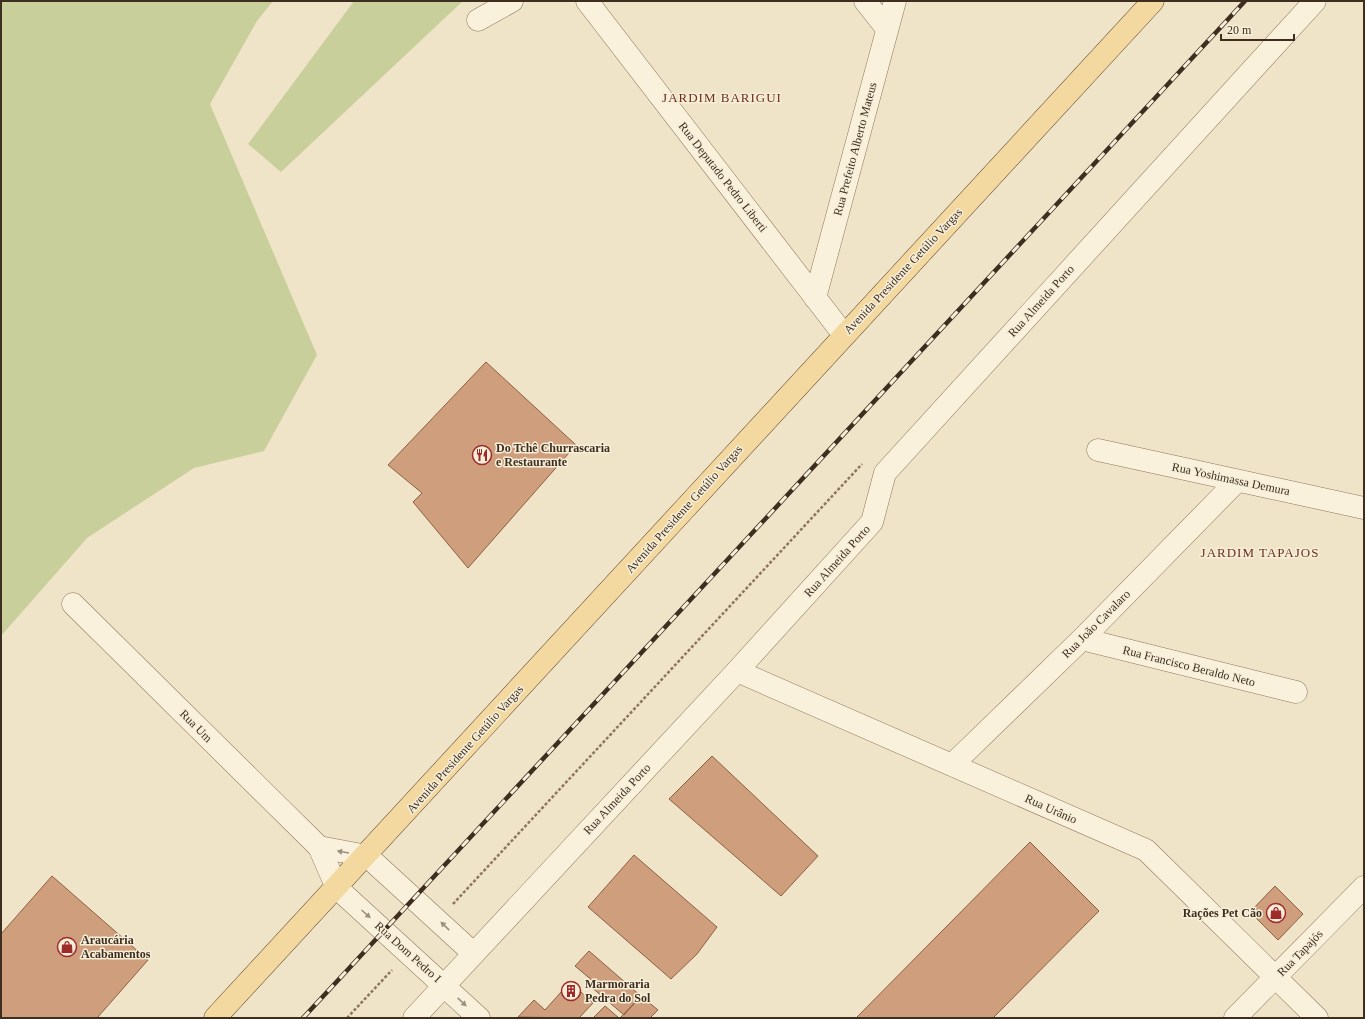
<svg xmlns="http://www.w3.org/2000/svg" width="1365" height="1019" font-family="Georgia,serif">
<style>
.green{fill:#c9cf9b}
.building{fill:#cf9f7d;stroke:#8d5f41}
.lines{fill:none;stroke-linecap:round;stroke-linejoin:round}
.minor-casing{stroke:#8d765c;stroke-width:23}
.primary-casing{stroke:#5b4430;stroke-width:23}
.path{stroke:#8d765c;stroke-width:2.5;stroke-dasharray:3 2;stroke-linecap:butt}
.minor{stroke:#faf1dc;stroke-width:22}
.primary{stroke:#f3d9a0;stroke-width:22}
.rail-casing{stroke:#3d2e20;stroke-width:4.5}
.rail{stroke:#f7eed8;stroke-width:3;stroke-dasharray:9;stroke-linecap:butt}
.oneway{fill:#9c907e}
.labels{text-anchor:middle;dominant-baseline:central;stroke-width:3;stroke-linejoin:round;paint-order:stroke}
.street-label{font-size:12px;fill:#3d2e20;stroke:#f7eed8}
.poi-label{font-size:12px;font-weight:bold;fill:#3d2e20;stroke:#f7eed8;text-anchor:start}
.neighbourhood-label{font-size:13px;letter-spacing:1px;fill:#6b2e1e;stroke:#f7eed8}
</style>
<rect width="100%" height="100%" fill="#f0e4c8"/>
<path class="green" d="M1,1H273L257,21L210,104L317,355L264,451L194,468L87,538L1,636Z
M354,1H463L281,172L248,144Z"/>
<path class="building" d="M486,362L576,445L468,568L413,502L422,493L388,465Z
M712,756L818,856L781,896L669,799Z
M1030,842L1099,911L993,1018H856Z
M634,855L717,927L697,954L671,979L588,907Z
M52,876L148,960L97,1018H1V934Z
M1275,886L1303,914L1278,940L1250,912Z
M589,951L641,996L624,1015L590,986L594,982L575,966Z
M570,982L593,1003L579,1018L518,1017L534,1000L545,1010Z
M641,996L658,1010L650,1018H620Z
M605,1006L619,1018H593Z"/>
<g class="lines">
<defs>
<path id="minor" d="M587,1L844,335
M865,1L887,29
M478,20L512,1
M815,298L895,1
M1098,450L1364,508
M73,604L319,847L337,888L479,1018
M1082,639L1296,692
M737,671L1146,850L1317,1018
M952,765L1082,639L1237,481
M319,847L367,856L473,953
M414,1018L737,671L872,522L885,473L1315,1
M1235,1018L1364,887"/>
<path id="primary" d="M215,1018C529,680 839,339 1153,1"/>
</defs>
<use href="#minor" class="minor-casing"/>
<use href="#primary" class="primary-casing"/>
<path class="path" d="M453,904L862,464
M347,1018L392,970"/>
<use href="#minor" class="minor"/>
<use href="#primary" class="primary"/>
<defs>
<path id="rail" d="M303,1018L1245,1"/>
</defs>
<use href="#rail" class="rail-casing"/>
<use href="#rail" class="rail"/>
</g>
<defs><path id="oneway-solid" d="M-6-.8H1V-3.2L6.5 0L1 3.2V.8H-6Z"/></defs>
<g class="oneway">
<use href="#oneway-solid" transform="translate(343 852) rotate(-170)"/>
<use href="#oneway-solid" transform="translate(366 914) rotate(42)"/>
<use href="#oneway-solid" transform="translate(445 926) rotate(-136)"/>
<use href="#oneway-solid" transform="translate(462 1002) rotate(43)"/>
</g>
<defs>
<symbol id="restaurant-ring" viewBox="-11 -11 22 22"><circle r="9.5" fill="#f7eed8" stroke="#9e2a2b" stroke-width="1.5"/><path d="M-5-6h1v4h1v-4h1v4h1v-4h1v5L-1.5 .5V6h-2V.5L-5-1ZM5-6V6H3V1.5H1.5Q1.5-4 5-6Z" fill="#9e2a2b"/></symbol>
<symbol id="shop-ring" viewBox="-11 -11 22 22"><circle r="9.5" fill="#f7eed8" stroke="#9e2a2b" stroke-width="1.5"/><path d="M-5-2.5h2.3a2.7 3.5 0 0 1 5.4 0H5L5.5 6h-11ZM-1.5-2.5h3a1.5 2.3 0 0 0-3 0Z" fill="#9e2a2b"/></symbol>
<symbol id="building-ring" viewBox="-11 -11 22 22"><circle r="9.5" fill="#f7eed8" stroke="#9e2a2b" stroke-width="1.5"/><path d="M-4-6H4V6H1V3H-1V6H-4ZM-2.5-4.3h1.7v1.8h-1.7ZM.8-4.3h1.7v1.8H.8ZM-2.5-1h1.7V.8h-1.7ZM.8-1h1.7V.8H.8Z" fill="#9e2a2b"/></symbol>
</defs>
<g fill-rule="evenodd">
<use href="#restaurant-ring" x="471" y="444" width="22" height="22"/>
<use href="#shop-ring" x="1265" y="902" width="22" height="22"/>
<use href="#shop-ring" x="56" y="936" width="22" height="22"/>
<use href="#building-ring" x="560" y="980" width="22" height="22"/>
</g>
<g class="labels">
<g class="street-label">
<text transform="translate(855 149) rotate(-75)">Rua Prefeito Alberto Mateus</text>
<text transform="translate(723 177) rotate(52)">Rua Deputado Pedro Liberti</text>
<text transform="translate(903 271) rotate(-47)">Avenida Presidente Getúlio Vargas</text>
<text transform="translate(1041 301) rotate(-48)">Rua Almeida Porto</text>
<text transform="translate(1231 479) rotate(12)">Rua Yoshimassa Demura</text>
<text transform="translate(684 509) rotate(-48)">Avenida Presidente Getúlio Vargas</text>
<text transform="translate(837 561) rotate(-48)">Rua Almeida Porto</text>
<text transform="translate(1096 624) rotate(-45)">Rua João Cavalaro</text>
<text transform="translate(1189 666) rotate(14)">Rua Francisco Beraldo Neto</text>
<text transform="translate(196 726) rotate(45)">Rua Um</text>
<text transform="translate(465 749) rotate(-48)">Avenida Presidente Getúlio Vargas</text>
<text transform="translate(617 799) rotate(-47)">Rua Almeida Porto</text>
<text transform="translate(1051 809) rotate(24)">Rua Urânio</text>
<text transform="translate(408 952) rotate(42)">Rua Dom Pedro I</text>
<text transform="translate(1300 953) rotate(-46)">Rua Tapajós</text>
</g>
<g class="poi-label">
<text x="496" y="448">Do Tchê Churrascaria<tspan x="496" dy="14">e Restaurante</tspan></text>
<text x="1262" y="913" text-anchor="end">Rações Pet Cão</text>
<text x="81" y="940">Araucária<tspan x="81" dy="14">Acabamentos</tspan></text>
<text x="585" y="984">Marmoraria<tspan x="585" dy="14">Pedra do Sol</tspan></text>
</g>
<g class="neighbourhood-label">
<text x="722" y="97">JARDIM BARIGUI</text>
<text x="1260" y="552">JARDIM TAPAJOS</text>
</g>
</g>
<rect width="1365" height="1019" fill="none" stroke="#3d2e20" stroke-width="4"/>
<path d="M1221 34v6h73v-6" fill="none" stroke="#3d2e20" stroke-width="2"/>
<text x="1227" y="34" font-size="12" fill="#3d2e20" stroke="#f7eed8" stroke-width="3" paint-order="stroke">20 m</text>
</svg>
